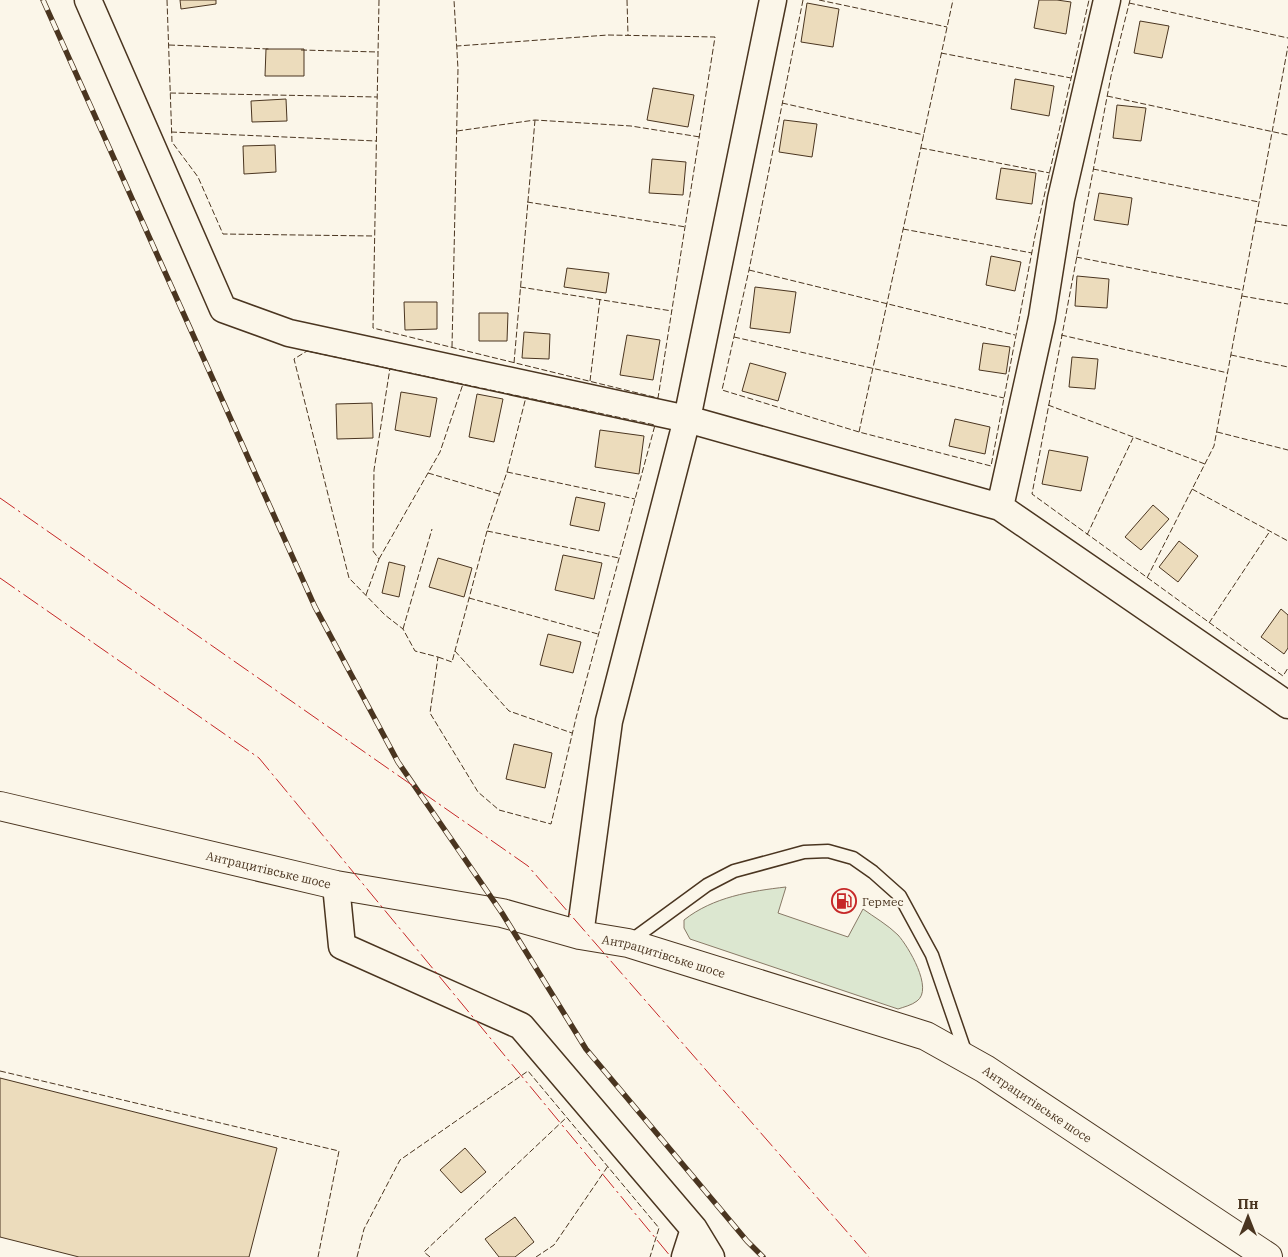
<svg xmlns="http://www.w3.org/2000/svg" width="1288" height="1257" font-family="'IBM Plex Serif',serif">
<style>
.green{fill:#dce7d0;stroke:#887966}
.building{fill:#ecdcbc;stroke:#4a3520}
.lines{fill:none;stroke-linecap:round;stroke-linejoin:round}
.service-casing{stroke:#4a3520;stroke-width:15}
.minor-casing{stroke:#4a3520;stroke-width:29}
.secondary-casing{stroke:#4a3520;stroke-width:30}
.service{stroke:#fbf6e9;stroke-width:12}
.minor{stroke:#fbf6e9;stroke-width:26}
.secondary{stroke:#fbf6e9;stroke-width:28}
.rail-casing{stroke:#4a3520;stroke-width:5.5}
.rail{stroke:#fbf6e9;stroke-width:4;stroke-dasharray:11;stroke-linecap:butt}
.fence{stroke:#4a3520;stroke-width:1;stroke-dasharray:6 2.5;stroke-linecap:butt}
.power{stroke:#c62828;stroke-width:1;stroke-dasharray:18 4 2.5 4;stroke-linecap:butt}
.labels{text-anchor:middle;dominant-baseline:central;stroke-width:4;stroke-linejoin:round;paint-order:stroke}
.street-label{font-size:12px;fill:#4a3520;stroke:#fbf6e9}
.poi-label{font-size:12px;fill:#4a3520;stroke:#fbf6e9;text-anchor:start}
</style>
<rect width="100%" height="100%" fill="#fbf6e9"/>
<path class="green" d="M786,887L778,913L848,937L863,909C874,917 888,925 898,935C908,946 934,989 917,1001C912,1005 904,1007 898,1009L690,939L684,928V920C713,897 751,891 786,887Z"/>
<path class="building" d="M180,0H216V4L181,9Z
M1039,0H1057L1071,2L1066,34L1034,28Z
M807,3L839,9L833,47L801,42Z
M1140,21L1169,26L1162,58L1134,53Z
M266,49H304V76H265Z
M1015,79L1054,86L1049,116L1011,109Z
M653,88L694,95L688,127L647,120Z
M286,99L287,121L252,122L251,101Z
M1117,105L1146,108L1141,141L1113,138Z
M784,120L817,124L812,157L779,152Z
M275,145L276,172L244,174L243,146Z
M652,159L686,162L683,195L649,193Z
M1001,168L1036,173L1032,204L996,199Z
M1099,193L1132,198L1128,225L1094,220Z
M991,256L1021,262L1015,291L986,285Z
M567,268L609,273L606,293L564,287Z
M1077,276L1109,279L1107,308L1075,306Z
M755,287L796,292L790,333L750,328Z
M404,302H437V329L405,330Z
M479,313H508L507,341H479Z
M524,332L550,334L549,359L522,358Z
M627,335L660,340L653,380L620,375Z
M983,343L1010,347L1006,374L979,370Z
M1072,357L1098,359L1095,389L1069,387Z
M750,363L786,373L778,401L742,391Z
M401,392L437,398L430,437L395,430Z
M477,394L503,399L494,442L469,437Z
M372,403L373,438L337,439L336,404Z
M955,419L990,427L985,454L949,446Z
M600,430L644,436L639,474L595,467Z
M1049,450L1088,457L1081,491L1042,484Z
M576,497L605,503L599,531L570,525Z
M1153,505L1169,519L1141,550L1125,537Z
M1179,541L1198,556L1178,582L1159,567Z
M563,555L602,563L594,599L555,590Z
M438,558L472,568L464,597L429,587Z
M389,562L405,566L399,597L382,593Z
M1281,609L1288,615V648L1284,654L1261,637Z
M548,634L581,642L573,673L540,665Z
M514,744L552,753L545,788L506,779Z
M0,1078L277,1148L249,1257H79L0,1237Z
M465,1148L486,1172L461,1193L440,1170Z
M515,1217L534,1242L515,1257H499L485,1239Z"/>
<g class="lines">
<defs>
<path id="service" d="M629,942L707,885L734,871L804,852L828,851L853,858L873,872L900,896L932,955L966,1054"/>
<path id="minor" d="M88,0L223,309L289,333L687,419L1000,507L1288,705
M1000,507L1042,318L1061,199L1107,0
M336,885L342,946L521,1026L694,1229L711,1257
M580,935L609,721L687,419L773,0
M685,1257L694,1229"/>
<g id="secondary">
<path id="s1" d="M0,806L336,885L502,913L580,935L628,943L926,1036L985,1069L1268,1257"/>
</g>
</defs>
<use href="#service" class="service-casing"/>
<use href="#minor" class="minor-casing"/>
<use href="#secondary" class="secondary-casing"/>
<use href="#service" class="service"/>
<use href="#minor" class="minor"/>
<use href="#secondary" class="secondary"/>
<defs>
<path id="rail" d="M43,0L315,607L398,762L502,913L586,1049L747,1241L763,1257"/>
</defs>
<use href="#rail" class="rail-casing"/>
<use href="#rail" class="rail"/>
<path class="fence" d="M167,0L172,142L198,177L223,234L374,236
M379,0L373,328L658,398L715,37L608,35L457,46
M627,0L628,35
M803,0L749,270L722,390L859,432L991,466L1035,236L1089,0
M819,0L947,27
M1130,0L1111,76L1032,494L1283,676L1288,668
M1129,3L1288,38
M169,45L269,49
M301,50L378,52
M941,53L1071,78
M170,93L377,97
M1107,96L1288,135
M782,103L924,135
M457,131L535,120L631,126L700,137
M171,132L376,141
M921,148L1050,173
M1093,169L1259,202
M527,202L686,227
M1256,221L1288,226
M903,229L1032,253
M1076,257L1243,290
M749,270L1015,335
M520,287L672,311
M1242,296L1288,304
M1061,335L1228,373
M734,337L1004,398
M452,347L458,69L454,0
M307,351L655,425L576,718L551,824L499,810L478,792L430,713L438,657L415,651L403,629L385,615L349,578L294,359Z
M1231,355L1288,367
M514,363L535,120
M590,381L600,299
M1048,405L1205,464
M859,432L953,0
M1217,432L1288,450
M507,472L635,499
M428,473L499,494
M1192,489L1288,541
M487,531L619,558
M1087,535L1133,438
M379,559L440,452L463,384
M1147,578L1214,446L1288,46
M366,595L379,559L373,551L374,470L390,368
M469,598L598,634
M1209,623L1270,531
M403,629L432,529
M455,651L509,711L572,733
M438,657L452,662L487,531L507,472L526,397
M0,1071L339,1151L318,1257
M357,1257L364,1229L400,1160L528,1071L659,1228L650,1257
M430,1257L424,1252L567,1117
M536,1257L554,1245L608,1166"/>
<path class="power" d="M0,498L528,866L869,1257
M0,578L259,758L671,1257"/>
</g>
<defs>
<symbol id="fuel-ring" viewBox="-11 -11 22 22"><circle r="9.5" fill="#fbf6e9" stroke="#c62828" stroke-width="1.5"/><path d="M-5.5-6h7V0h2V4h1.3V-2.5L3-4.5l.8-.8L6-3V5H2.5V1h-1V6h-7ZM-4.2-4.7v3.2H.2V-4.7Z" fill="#c62828"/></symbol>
</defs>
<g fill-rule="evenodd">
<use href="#fuel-ring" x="830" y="887" width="28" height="28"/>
</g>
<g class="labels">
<g class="street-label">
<text stroke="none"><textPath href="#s1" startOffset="276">Антрацитівське шосе</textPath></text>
<text stroke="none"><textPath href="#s1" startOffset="681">Антрацитівське шосе</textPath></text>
<text stroke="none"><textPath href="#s1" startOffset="1086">Антрацитівське шосе</textPath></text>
</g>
<g class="poi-label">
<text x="862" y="901">Гермес</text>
</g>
</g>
<g transform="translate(1248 1217)" stroke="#fbf6e9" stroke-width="4" paint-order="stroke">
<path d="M0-4L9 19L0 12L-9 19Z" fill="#4a3520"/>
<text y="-8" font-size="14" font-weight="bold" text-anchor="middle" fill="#4a3520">Пн</text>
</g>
</svg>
